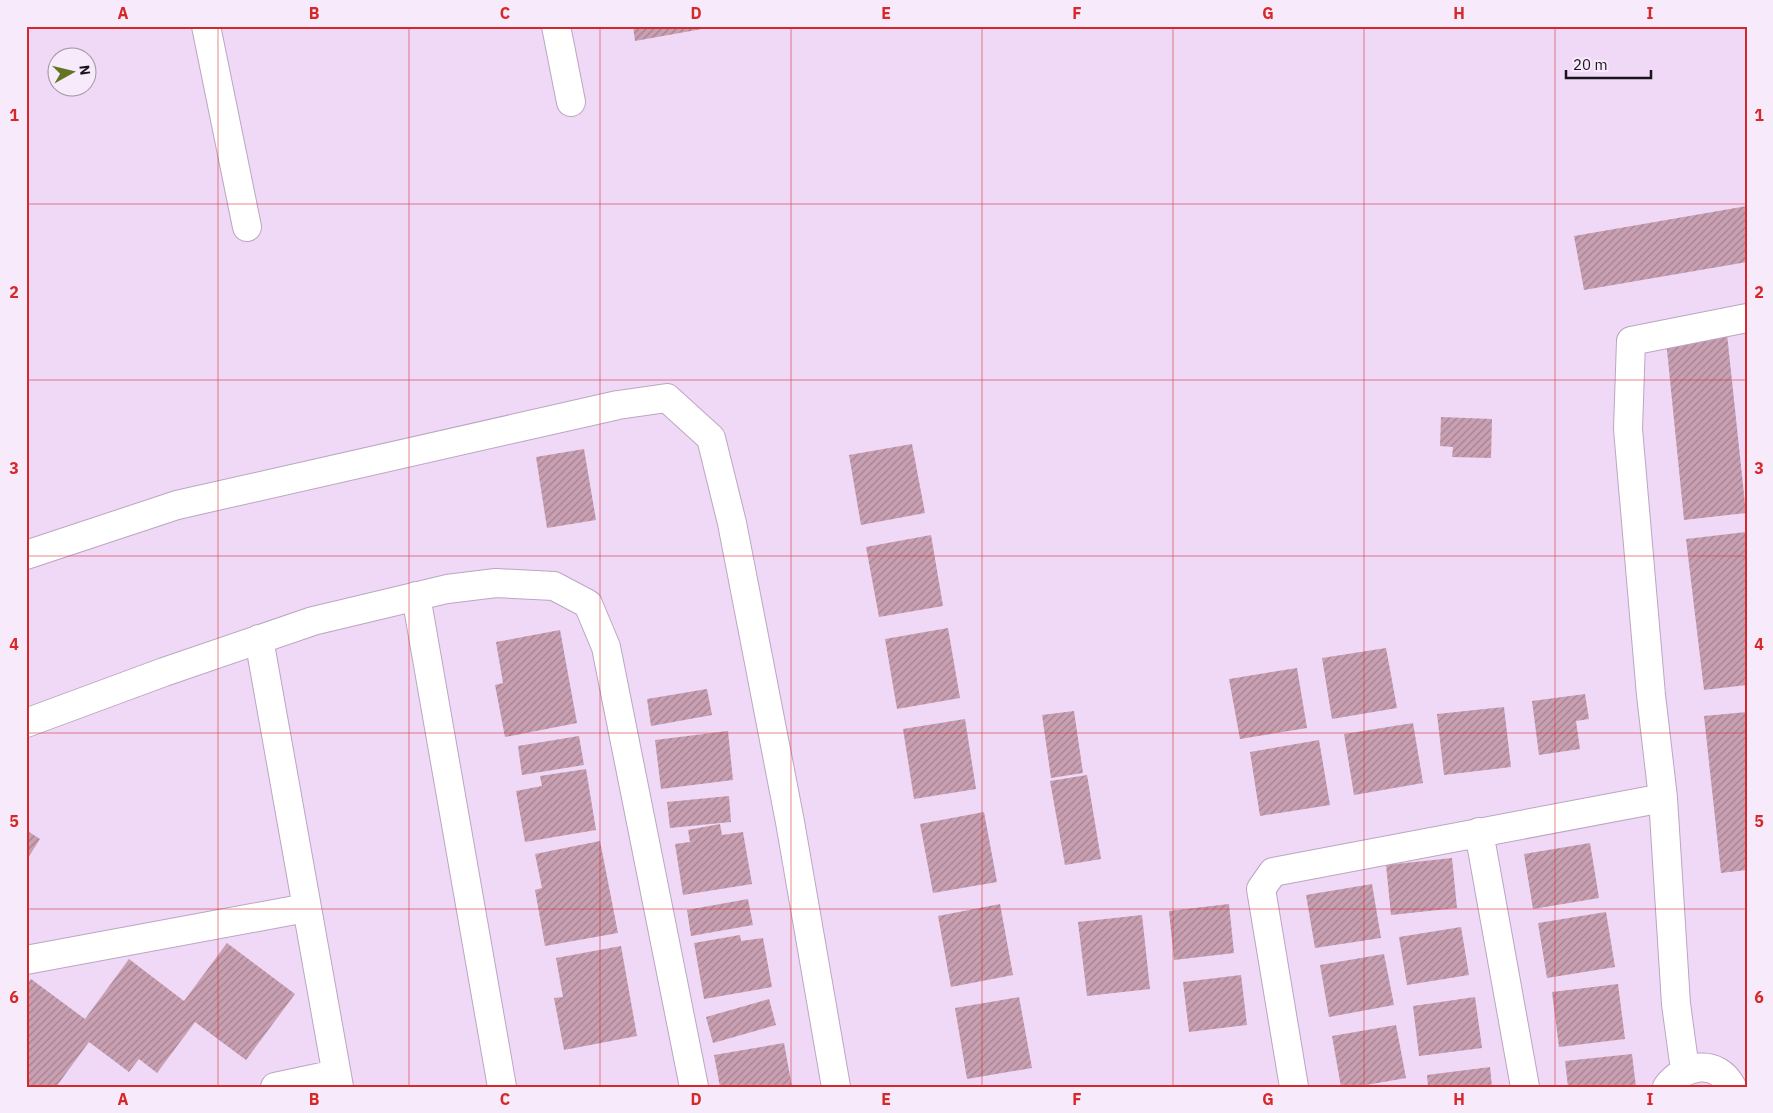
<svg xmlns="http://www.w3.org/2000/svg" width="1773" height="1113" font-family="'IBM Plex Sans',sans-serif">
<style>
.building{fill:url(#building-hatch)}
.lines{fill:none;stroke-linecap:round;stroke-linejoin:round}
.street-casing{stroke:#bba6c2;stroke-width:30}
.secondary-casing{stroke:#bba6c2;stroke-width:30}
.street{stroke:#fff;stroke-width:28}
.secondary{stroke:#fff;stroke-width:28}
.grid{fill:none;stroke:#d62828;stroke-width:1;stroke-opacity:0.55}
.neatline{fill:none;stroke:#d62828;stroke-width:2}
.grid-label{font-size:16px;text-anchor:middle;font-weight:bold;fill:#d62828}
</style>
<defs>
<pattern id="building-hatch" width="6" height="6" patternUnits="userSpaceOnUse" patternTransform="scale(1.25)"><rect width="6" height="6" fill="#c9a0b2"/><path d="M-1 1l2-2M0 6l6-6M5 7l2-2" fill="none" stroke="#a28190"/></pattern>
</defs>
<rect width="100%" height="100%" fill="#efd9f6"/>
<path class="building" d="M633,26H701L702,29L635,41Z
M1747,206V262L1584,290L1574,236Z
M1727,334L1746,513L1684,520L1666,340Z
M1441,417L1492,419L1491,458L1452,457L1453,447L1440,446Z
M912,444L925,513L861,525L849,455Z
M584,449L596,520L547,528L536,457Z
M1746,532L1747,685L1704,690L1686,539Z
M931,535L943,606L879,617L866,547Z
M948,628L960,698L897,709L885,639Z
M560,630L577,723L505,737L495,685L503,683L496,642Z
M1386,648L1397,708L1332,719L1322,658Z
M1297,668L1307,728L1240,739L1229,679Z
M707,689L712,715L651,726L647,699Z
M1585,694L1589,719L1576,721L1580,749L1539,755L1532,701Z
M1504,707L1511,767L1444,775L1437,714Z
M1074,711L1083,773L1051,778L1042,715Z
M1747,712V870L1721,873L1704,716Z
M965,719L976,789L914,799L903,729Z
M1413,723L1423,783L1354,795L1344,734Z
M728,731L733,780L661,789L655,740Z
M579,736L584,765L522,775L518,746Z
M1319,740L1330,805L1260,816L1250,752Z
M586,769L596,830L525,842L516,791L542,786L540,776Z
M1087,775L1101,859L1065,865L1050,781Z
M729,796L731,822L670,828L667,802Z
M984,812L997,882L933,893L920,824Z
M720,824L722,835L743,832L752,884L683,895L675,844L690,842L688,830Z
M26,830L40,839L26,861Z
M600,841L618,933L545,946L535,890L542,888L535,854Z
M1590,843L1599,898L1533,909L1524,854Z
M1452,858L1457,908L1391,915L1386,865Z
M1372,884L1381,938L1315,948L1306,895Z
M748,899L753,925L691,936L687,910Z
M1000,904L1013,975L951,987L938,916Z
M1229,904L1234,953L1174,960L1169,911Z
M1606,912L1615,967L1547,978L1538,923Z
M1142,915L1150,989L1087,996L1078,922Z
M1461,927L1469,975L1407,985L1399,937Z
M740,935L741,941L763,938L772,987L704,999L694,943Z
M227,943L295,994L246,1060L195,1022L157,1073L139,1059L129,1072L89,1042L56,1087H26V985L31,979L85,1019L129,959L184,1001Z
M621,946L637,1036L564,1050L554,998L563,997L556,958Z
M1384,954L1394,1005L1329,1017L1320,965Z
M1241,975L1247,1025L1189,1032L1183,982Z
M1618,984L1625,1039L1559,1047L1552,992Z
M1019,997L1032,1068L967,1079L955,1008Z
M1475,997L1482,1048L1419,1056L1413,1006Z
M769,999L776,1025L713,1043L706,1017Z
M1396,1025L1406,1078L1355,1087H1341L1332,1036Z
M784,1043L792,1087H720L714,1055Z
M1632,1054L1636,1087H1568L1565,1061Z
M1490,1067L1492,1087H1428L1427,1075Z"/>
<g class="lines">
<defs>
<path id="street" d="M206,26L247,227
M556,26L571,102
M416,596L502,1087
M259,639L339,1087
M26,723L164,672L313,621L447,589L496,583L554,586L588,604L606,647L694,1087
M1479,832L1525,1087
M26,960L306,908
M1685,1070L1676,1004L1663,798L1651,695L1628,429L1631,341L1747,318
M275,1087L336,1074
M1294,1087L1261,889L1273,872L1663,798
M1667,1087C1684,1064 1717,1058 1732,1087"/>
<path id="secondary" d="M26,555L177,505L618,405L667,398L711,438L732,523L790,822L836,1087"/>
</defs>
<use href="#street" class="street-casing"/>
<use href="#secondary" class="secondary-casing"/>
<use href="#street" class="street"/>
<use href="#secondary" class="secondary"/>
</g>
<path class="grid" d="M218,26V1087M409,26V1087M600,26V1087M791,26V1087M982,26V1087M1173,26V1087M1364,26V1087M1555,26V1087M26,204H1747M26,380H1747M26,556H1747M26,733H1747M26,909H1747"/>
<rect width="1773" height="1113" fill="none" stroke="#f7eafb" stroke-width="55"/>
<g transform="translate(72 72) rotate(82)"><circle r="24" fill="#f7eafb" stroke="#9f94a2"/>
<path d="M0-4L9 19L0 12L-9 19Z" fill="#637523"/>
<text y="-8" font-size="14" font-weight="bold" text-anchor="middle" fill="#1a121c">N</text>
</g>
<path d="M1566 70v8h85v-8" fill="none" stroke="#1a121c" stroke-width="2.5"/>
<text x="1573" y="70" font-size="15" fill="#1a121c" stroke="#f7eafb" stroke-width="4" paint-order="stroke">20 m</text>
<rect x="28" y="28" width="1718" height="1058" class="neatline"/>
<g class="grid-label">
<text x="123" y="19">A</text>
<text x="314" y="19">B</text>
<text x="505" y="19">C</text>
<text x="696" y="19">D</text>
<text x="886" y="19">E</text>
<text x="1077" y="19">F</text>
<text x="1268" y="19">G</text>
<text x="1459" y="19">H</text>
<text x="1650" y="19">I</text>
<text x="14" y="121">1</text>
<text x="1759" y="121">1</text>
<text x="14" y="298">2</text>
<text x="1759" y="298">2</text>
<text x="14" y="474">3</text>
<text x="1759" y="474">3</text>
<text x="14" y="650">4</text>
<text x="1759" y="650">4</text>
<text x="14" y="827">5</text>
<text x="1759" y="827">5</text>
<text x="14" y="1003">6</text>
<text x="1759" y="1003">6</text>
<text x="123" y="1105">A</text>
<text x="314" y="1105">B</text>
<text x="505" y="1105">C</text>
<text x="696" y="1105">D</text>
<text x="886" y="1105">E</text>
<text x="1077" y="1105">F</text>
<text x="1268" y="1105">G</text>
<text x="1459" y="1105">H</text>
<text x="1650" y="1105">I</text>
</g>
</svg>
